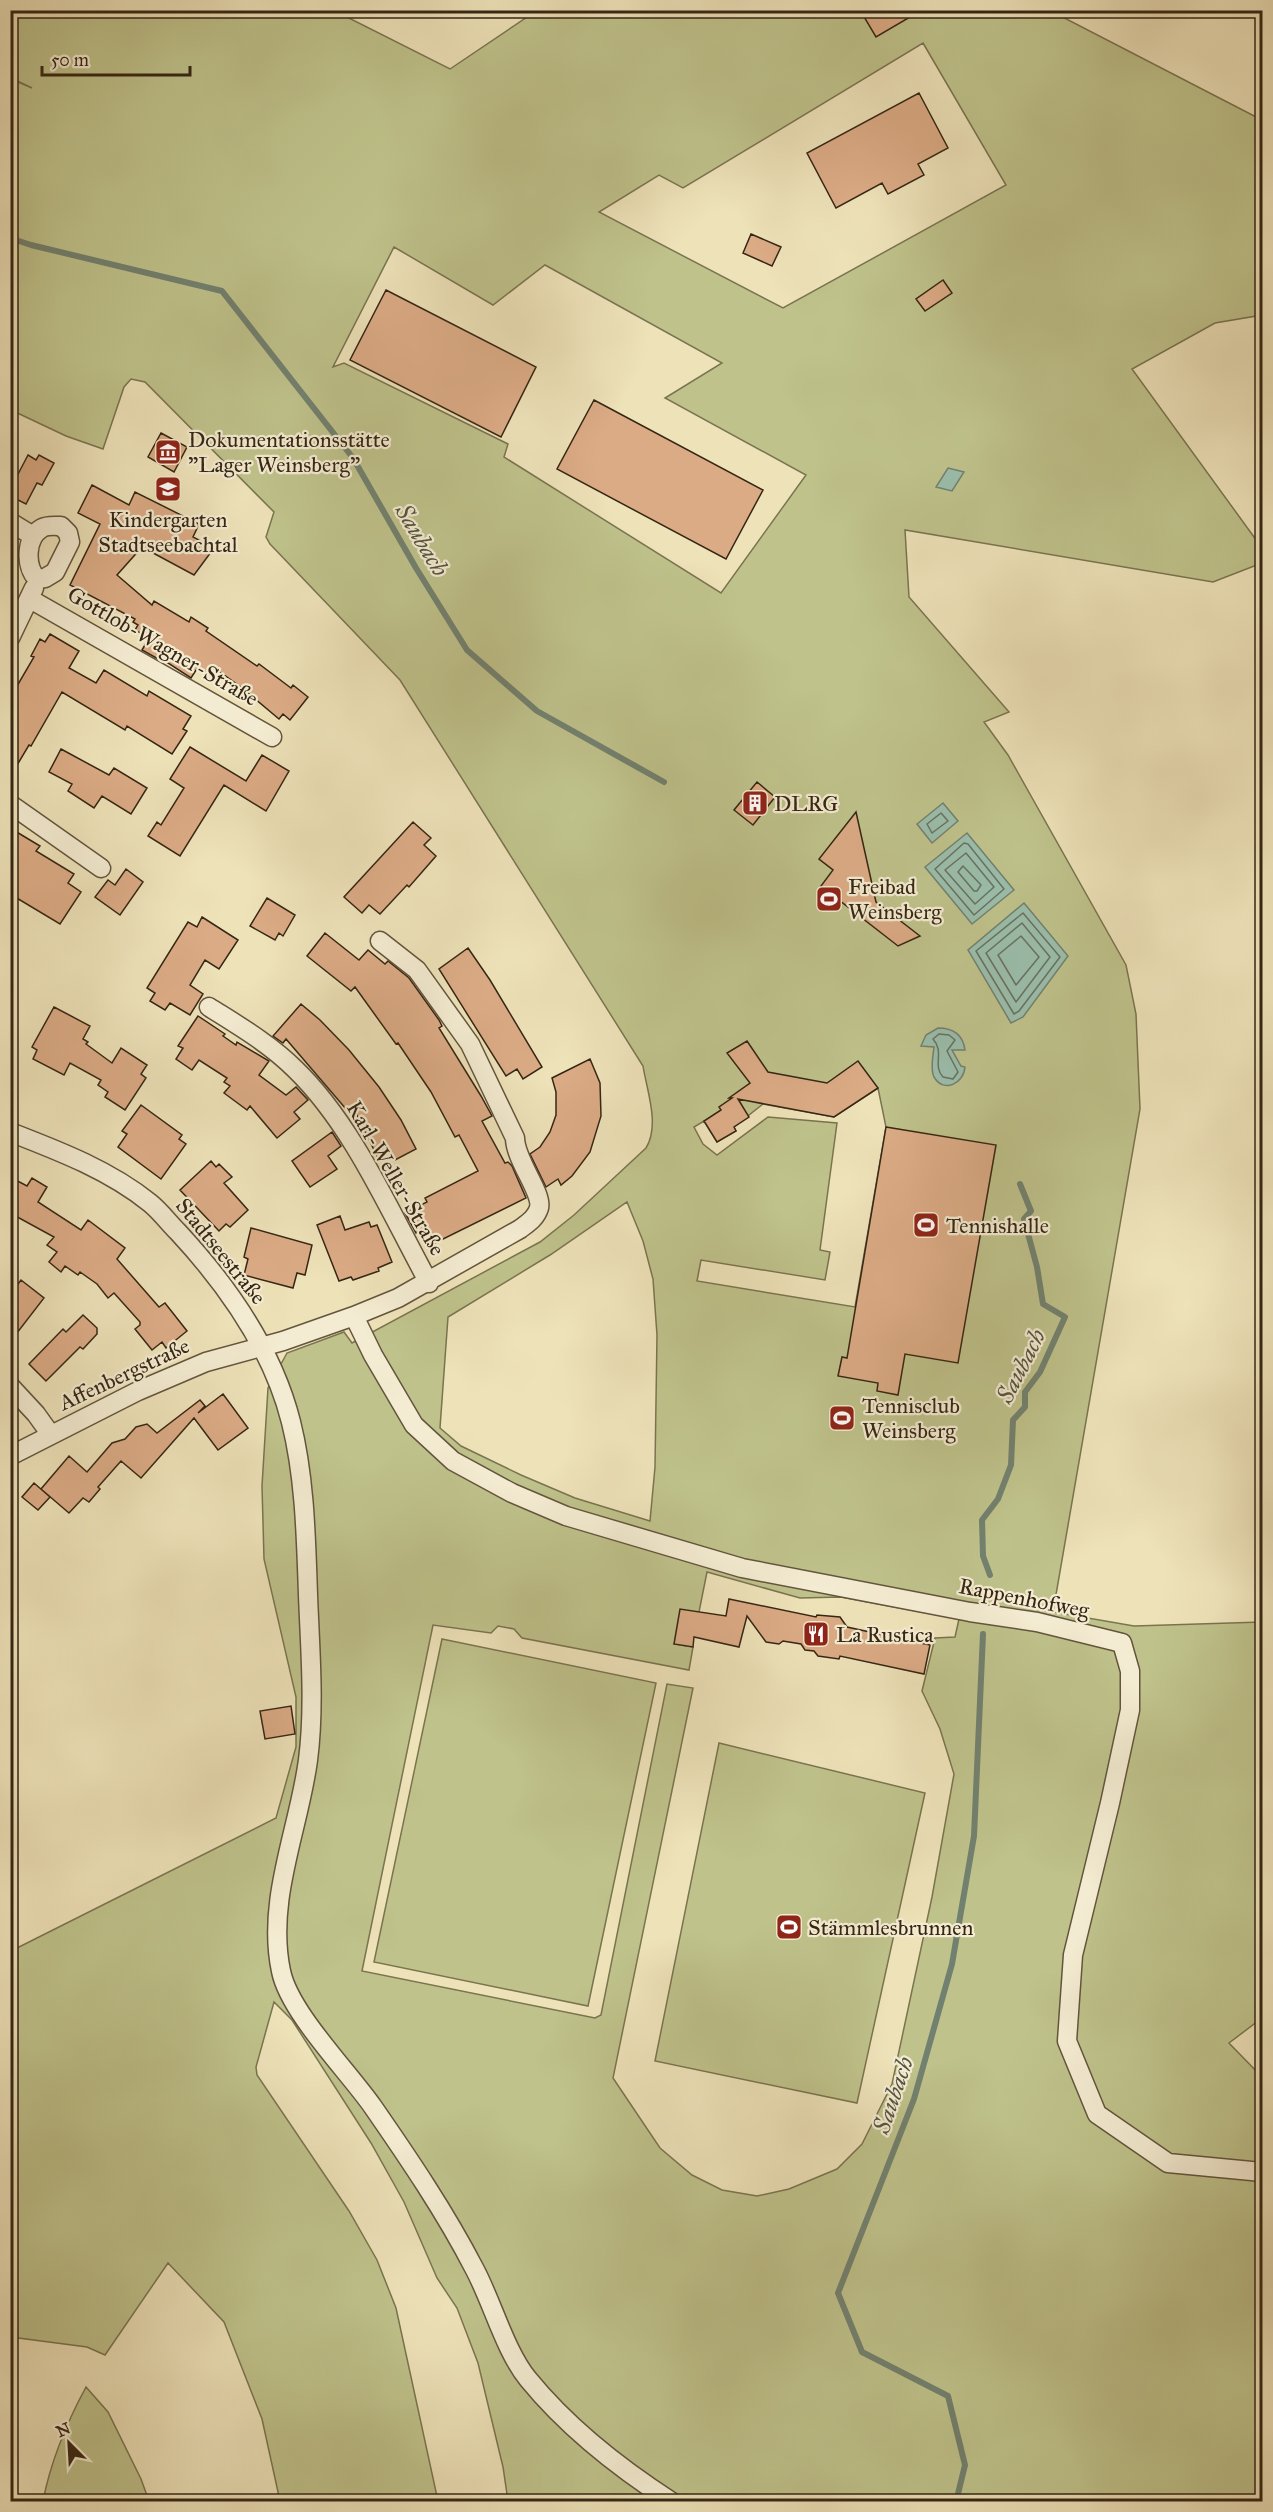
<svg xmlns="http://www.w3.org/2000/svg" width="1273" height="2512" font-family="'IM FELL Great Primer',serif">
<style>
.green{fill:#bfc28b;stroke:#7a7450;stroke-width:1.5;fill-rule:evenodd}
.water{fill:#9abeac;stroke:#72816f;stroke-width:1.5}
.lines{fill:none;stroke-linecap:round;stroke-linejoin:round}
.shore{stroke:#687260;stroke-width:1.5}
.stream{stroke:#72816f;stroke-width:6}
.building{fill:#dbab85;stroke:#352614;stroke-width:1.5}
.street-casing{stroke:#63553d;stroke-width:21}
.street{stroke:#f4ecd2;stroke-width:18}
.labels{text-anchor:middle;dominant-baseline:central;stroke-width:4.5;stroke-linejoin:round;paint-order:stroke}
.poi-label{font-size:22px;fill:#352614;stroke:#f4ecd2;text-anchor:start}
.street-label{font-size:22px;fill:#352614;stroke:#f4ecd2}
.water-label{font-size:24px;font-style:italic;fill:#535442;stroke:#f4ecd2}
</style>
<rect width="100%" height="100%" fill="#eee2b9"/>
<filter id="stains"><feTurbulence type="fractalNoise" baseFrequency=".00333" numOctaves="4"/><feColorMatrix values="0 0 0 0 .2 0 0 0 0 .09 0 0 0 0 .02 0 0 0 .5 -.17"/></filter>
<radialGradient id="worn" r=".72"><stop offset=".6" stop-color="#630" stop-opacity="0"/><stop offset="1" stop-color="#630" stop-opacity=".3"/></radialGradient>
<path class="green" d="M11,11H335L450,69L536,11H1051L1262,120V315L1215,323L1132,369L1262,548V563L1213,582L905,530L909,597L1009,712L984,722L1008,755L1126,965L1136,1014L1140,1109L1053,1612L1134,1626L1262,1622V2018L1229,2043L1262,2077V2501H508L503,2467L478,2363L457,2308L437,2278L404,2202L371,2143L292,2020L274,2002L256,2067L257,2075L349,2211L377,2260L396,2308L438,2501H280L262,2419L224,2322L168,2263L105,2355L87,2347L11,2337V1951L276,1818L296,1747V1697L264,1559L262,1486L268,1388L287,1353L344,1332L352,1343L540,1242L574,1215L646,1148C660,1125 647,1091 643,1066L400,680L270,544L266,537L274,512L145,382L131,379L124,387L103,449L66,436L11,410V79L32,88L11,78ZM923,43L1006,185L783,308L599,212L659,175L683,188ZM394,247L493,305L545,265L722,363L665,398L806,475L721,593L504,457L508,444L344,363L333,367ZM878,1088L886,1127L855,1307L697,1281L701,1260L825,1280L830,1252L820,1250L837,1123L768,1117L717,1155L703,1144L694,1127L704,1121L717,1142L736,1131L734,1127L763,1104L834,1117ZM627,1202L643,1241L653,1279L657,1335L655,1467L650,1521L575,1498L521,1475L461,1446L440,1428L448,1317L550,1255ZM707,1572L800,1598L841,1597L959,1619L955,1637L935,1638L922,1691L940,1729L954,1774L932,1897L892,2084L862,2144L837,2169L789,2189L757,2196L722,2190L692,2175L660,2148L613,2078L693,1688L667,1684L601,2015L595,2018L362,1971L433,1625L491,1633L498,1626L514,1629L522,1638L689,1670L693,1647L674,1644L699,1612Z
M442,1639L656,1683L588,2006L374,1962Z
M719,1743L925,1793L857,2103L655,2061Z
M86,2387L108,2412L141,2479L149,2501H43C51,2460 66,2424 86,2387Z"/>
<path class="water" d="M948,468L964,472L952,491L936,487Z
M943,803L958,821L932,843L917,824Z
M967,833L1014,890L972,924L925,867Z
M1024,903L1068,956L1023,1017L1011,1023L968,950Z
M938,1028C953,1028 963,1035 965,1050H952L961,1066L965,1067C964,1083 944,1094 934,1077C930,1069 933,1056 934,1047L921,1046L926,1035Z"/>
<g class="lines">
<path class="shore" d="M941,813L948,821L932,833L927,824Z
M964,843L968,844L1004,889L974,915L935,869Z
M966,853L994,887L975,904L945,870Z
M963,866L981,885L977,891H974L958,872Z
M1023,913L1060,957L1019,1011L1014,1014L976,951Z
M1022,923L1050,957L1016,1002L986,953Z
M1021,936L1039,957L1016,985L998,955Z
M939,1034L949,1035L955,1040L947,1051L958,1072L953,1079L943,1077C932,1065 945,1052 933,1039Z"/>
<path class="stream" d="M10,238L31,245L222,291L353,458L416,568L467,650L537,711L664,782
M990,1575L983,1556L982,1520L998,1499L1011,1465L1013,1420L1025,1407V1392L1040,1372L1065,1317L1043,1304L1037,1267L1024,1219L1031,1211L1020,1184
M956,2502L965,2465L948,2396L862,2352L838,2293L914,2099L952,1964L974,1836L983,1634"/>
</g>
<path class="building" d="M860,10H922L876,37Z
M919,93L948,148L918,164L924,175L888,194L882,183L836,208L807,153Z
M751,234L781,247L772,266L743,253Z
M943,280L952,293L925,311L916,299Z
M386,290L536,367L501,437L350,360Z
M594,400L763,490L726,559L557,469Z
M161,433L187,447L174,472L148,457Z
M28,455L36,460L39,455L54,463L42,485L37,483L26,504L10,496V474L16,478Z
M92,485L129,505L135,492L199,524L193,537L214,548L194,575L142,547L117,575L152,605L154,601L189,622L191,617L208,628L206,631L257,666L259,664L291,688L293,685L308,697L290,720L283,714L279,719L241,687L217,670L212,677L198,667L191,678L159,657L158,659L142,650L149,638L135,630L138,625L133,622L135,619L70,585L100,524L78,513Z
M50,634L79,651L69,668L96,683L104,670L147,696L149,691L191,716L183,729L187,731L172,754L127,726L125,730L62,692L31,746L29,745L10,777V698L34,657L31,656L40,639L45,642Z
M190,747L246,781L262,755L289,771L266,811L224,785L180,856L148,836L157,822L161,825L184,788L170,779Z
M61,749L109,775L114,768L147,788L131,814L102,796L94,808L68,791L72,784L49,772Z
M757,782L775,797L753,825L734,810Z
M856,812L876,902L920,936L898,946L821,886L833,870L819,859Z
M413,822L431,838L424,845L436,856L409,887L407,885L380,914L369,905L362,913L344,897Z
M10,828L40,846L36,851L74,874L68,883L81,892L60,924L10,894Z
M126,869L143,882L120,915L95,897L108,880L115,885Z
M267,898L295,915L283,936L279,933L275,940L250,926Z
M202,917L238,940L219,969L205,960L190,985L203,994L190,1015L170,1003L165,1010L150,1001L155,993L147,988L188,922L197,927Z
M325,933L359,960L368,950L385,964L388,961L409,978L439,1020L442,1026L439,1028L481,1096L492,1116L482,1121L505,1163L508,1162L512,1166L526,1198L433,1244L425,1228L416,1233L405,1213L427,1202L425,1198L478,1171L459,1135L455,1137L431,1092L398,1043L396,1044L355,987L351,991L307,956Z
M468,948L490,980L542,1067L523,1079L517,1069L506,1076L439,969Z
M301,1004L320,1020L349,1050L379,1087L401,1120L416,1149L395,1160L389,1150L377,1156L356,1113L352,1116L286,1039L283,1043L273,1036Z
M54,1007L90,1026L83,1039L88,1042L86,1044L112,1063L121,1048L147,1065L141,1074L146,1078L125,1110L105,1097L108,1092L98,1085L101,1080L70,1063L64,1075L33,1059L37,1050L32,1047Z
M198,1016L225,1034L223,1036L236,1045L237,1042L269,1061L259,1075L286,1095L296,1087L308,1100L294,1112L300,1119L277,1138L250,1106L247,1110L224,1093L230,1086L224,1082L227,1078L199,1060L192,1070L176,1059L183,1048L178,1046Z
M747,1041L768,1072L827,1083L858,1061L878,1088L834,1117L738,1099L749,1117L734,1127L736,1131L717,1142L704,1121L721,1110L719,1107L732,1098H729L750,1083L727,1053Z
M590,1059L600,1083L601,1116L590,1152L572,1176L561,1185L558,1179L546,1187L530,1154L540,1147L550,1132L556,1115V1092L552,1078Z
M141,1105L182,1135L179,1139L186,1144L161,1179L118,1147L127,1134L122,1131Z
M886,1127L996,1145L958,1363L905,1354L898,1395L877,1391L878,1383L838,1376L842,1357L847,1358Z
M332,1132L341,1146L328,1156L337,1169L310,1187L292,1161Z
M211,1161L216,1167L219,1164L232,1177L224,1183L248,1210L230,1227L226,1224L219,1231L180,1190Z
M10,1177L27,1186L32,1178L47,1187L38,1202L81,1230L88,1220L125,1248L117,1259L159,1307L165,1303L187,1331L166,1348L162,1342L152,1350L135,1329L140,1325V1322L114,1293L108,1298L97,1284L80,1272L78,1275L65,1266L61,1272L49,1262L57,1252L47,1245L54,1237L10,1213Z
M340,1216L345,1230L369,1222L371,1227L377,1225L392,1262L378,1268L379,1271L353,1280L351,1277L339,1281L317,1225Z
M251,1228L312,1245L305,1275L297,1273L293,1288L244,1275L248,1259L244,1257Z
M21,1280L44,1298L10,1342L11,1293Z
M83,1315L97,1328V1334L83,1349L80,1347L46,1381L29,1364L63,1329L66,1332Z
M223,1394L248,1428L218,1450L194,1418L141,1478L121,1461L98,1487L100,1489L89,1502L83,1498L69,1513L41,1489L69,1456L87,1472L112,1443L125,1439L136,1427L147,1424L157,1433L200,1400L205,1406L198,1413Z
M34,1483L50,1497L38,1510L22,1497Z
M729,1599L816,1617L817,1615L840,1617L847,1627L930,1645L924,1674L840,1656L839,1659L818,1656L814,1651L805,1650L801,1644L783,1641L779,1644L766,1642L747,1616L739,1647L694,1637L693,1647L674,1644L680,1609L726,1616Z
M291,1706L295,1734L265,1739L260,1711Z"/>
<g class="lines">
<defs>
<path id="street" d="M10,522L33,536
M61,526L68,533L70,542L55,572L45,578L37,579C25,566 25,538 42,528C47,525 55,526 61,526Z
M30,599L272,737
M10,638L34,588
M10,804L101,868
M209,1007C239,1026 270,1044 295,1069C353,1125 390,1212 429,1283
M10,1132C59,1151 109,1170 150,1203C160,1211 169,1223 178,1232C228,1286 273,1350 291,1422C305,1478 306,1538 308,1595C310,1649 315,1706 308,1760C299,1829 266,1900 281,1971C289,2012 348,2071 373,2107C409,2159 445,2212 474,2268C492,2301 505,2351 528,2379C568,2428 619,2468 672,2502
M354,1316L373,1355L414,1425L453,1461L512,1493L566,1516L742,1568L970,1612L1037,1622L1122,1643L1130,1671V1710L1110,1803L1073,1955L1067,2041L1097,2114L1168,2163L1262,2172
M10,1386L36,1414L51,1435
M10,1456L138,1391L206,1362L283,1341L354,1316L398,1298L520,1229C528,1223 536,1218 539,1208C543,1193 515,1160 515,1138L470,1044L417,970L380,941"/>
</defs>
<use href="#street" class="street-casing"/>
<use href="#street" class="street"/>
</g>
<defs>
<symbol id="museum-square" viewBox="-11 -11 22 22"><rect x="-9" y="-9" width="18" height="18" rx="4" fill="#8f2418" stroke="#f4ecd2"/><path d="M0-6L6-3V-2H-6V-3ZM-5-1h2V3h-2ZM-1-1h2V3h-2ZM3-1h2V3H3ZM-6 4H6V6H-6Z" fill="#fff"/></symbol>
<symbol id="school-square" viewBox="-11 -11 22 22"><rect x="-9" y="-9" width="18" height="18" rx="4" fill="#8f2418" stroke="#f4ecd2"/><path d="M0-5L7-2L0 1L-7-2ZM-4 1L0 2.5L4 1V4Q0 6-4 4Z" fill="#fff"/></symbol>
<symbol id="building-square" viewBox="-11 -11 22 22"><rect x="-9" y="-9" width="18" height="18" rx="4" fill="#8f2418" stroke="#f4ecd2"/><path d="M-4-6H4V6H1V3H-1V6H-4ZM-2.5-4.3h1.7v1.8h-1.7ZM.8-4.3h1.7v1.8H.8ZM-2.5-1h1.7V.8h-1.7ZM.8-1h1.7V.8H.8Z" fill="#fff"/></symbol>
<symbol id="stadium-square" viewBox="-11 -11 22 22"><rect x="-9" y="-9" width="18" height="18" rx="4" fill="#8f2418" stroke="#f4ecd2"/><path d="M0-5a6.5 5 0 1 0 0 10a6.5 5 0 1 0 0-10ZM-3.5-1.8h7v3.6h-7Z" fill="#fff"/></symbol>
<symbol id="restaurant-square" viewBox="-11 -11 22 22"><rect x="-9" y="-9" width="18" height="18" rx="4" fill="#8f2418" stroke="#f4ecd2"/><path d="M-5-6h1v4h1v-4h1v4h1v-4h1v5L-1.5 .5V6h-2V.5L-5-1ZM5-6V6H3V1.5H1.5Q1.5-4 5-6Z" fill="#fff"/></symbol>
</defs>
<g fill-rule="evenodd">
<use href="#museum-square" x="153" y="437" width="30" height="30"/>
<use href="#school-square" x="153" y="474" width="30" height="30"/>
<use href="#building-square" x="740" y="788" width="30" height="30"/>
<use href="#stadium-square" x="814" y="884" width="30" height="30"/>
<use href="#stadium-square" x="911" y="1210" width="30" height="30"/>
<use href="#stadium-square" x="827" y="1403" width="30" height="30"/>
<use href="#restaurant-square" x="801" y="1619" width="30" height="30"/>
<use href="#stadium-square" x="774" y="1912" width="30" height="30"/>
</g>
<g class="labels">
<g class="poi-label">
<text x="188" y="439">Dokumentationsstätte<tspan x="188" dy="25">"Lager Weinsberg"</tspan></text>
<text x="168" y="519" text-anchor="middle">Kindergarten<tspan x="168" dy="25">Stadtseebachtal</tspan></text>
<text x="774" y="803">DLRG</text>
<text x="848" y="886">Freibad<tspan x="848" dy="25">Weinsberg</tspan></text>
<text x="946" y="1225">Tennishalle</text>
<text x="862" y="1405">Tennisclub<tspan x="862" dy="25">Weinsberg</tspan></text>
<text x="836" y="1634">La Rustica</text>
<text x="808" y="1927">Stämmlesbrunnen</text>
</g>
<g class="street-label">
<text transform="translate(163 646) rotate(30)">Gottlob-Wagner-Straße</text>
<text transform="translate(396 1178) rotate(60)">Karl-Weller-Straße</text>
<text transform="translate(221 1251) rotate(51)">Stadtseestraße</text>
<text transform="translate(124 1374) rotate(-25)">Affenbergstraße</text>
<text transform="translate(1024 1598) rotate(11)">Rappenhofweg</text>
</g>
<g class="water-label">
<text transform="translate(422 540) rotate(59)">Saubach</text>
<text transform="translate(1021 1366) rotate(-63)">Saubach</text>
<text transform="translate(893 2095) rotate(-71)">Saubach</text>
</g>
</g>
<rect width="1273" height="2512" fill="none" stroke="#eee2b9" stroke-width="36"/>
<rect x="12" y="12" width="1249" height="2488" fill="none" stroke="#352614" stroke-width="3"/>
<rect x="18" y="18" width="1237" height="2476" fill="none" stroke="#352614" stroke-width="1.5"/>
<g transform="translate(69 2443) rotate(336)" stroke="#f4ecd2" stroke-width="4.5" paint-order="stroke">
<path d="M0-4.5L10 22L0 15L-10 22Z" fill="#352614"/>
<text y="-9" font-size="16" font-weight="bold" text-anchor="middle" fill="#352614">N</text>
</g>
<path d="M42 66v9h148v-9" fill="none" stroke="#352614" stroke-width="3"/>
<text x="51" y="66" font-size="18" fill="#352614" stroke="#f4ecd2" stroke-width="4.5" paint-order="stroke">50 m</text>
<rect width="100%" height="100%" filter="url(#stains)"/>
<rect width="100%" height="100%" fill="url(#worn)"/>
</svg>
